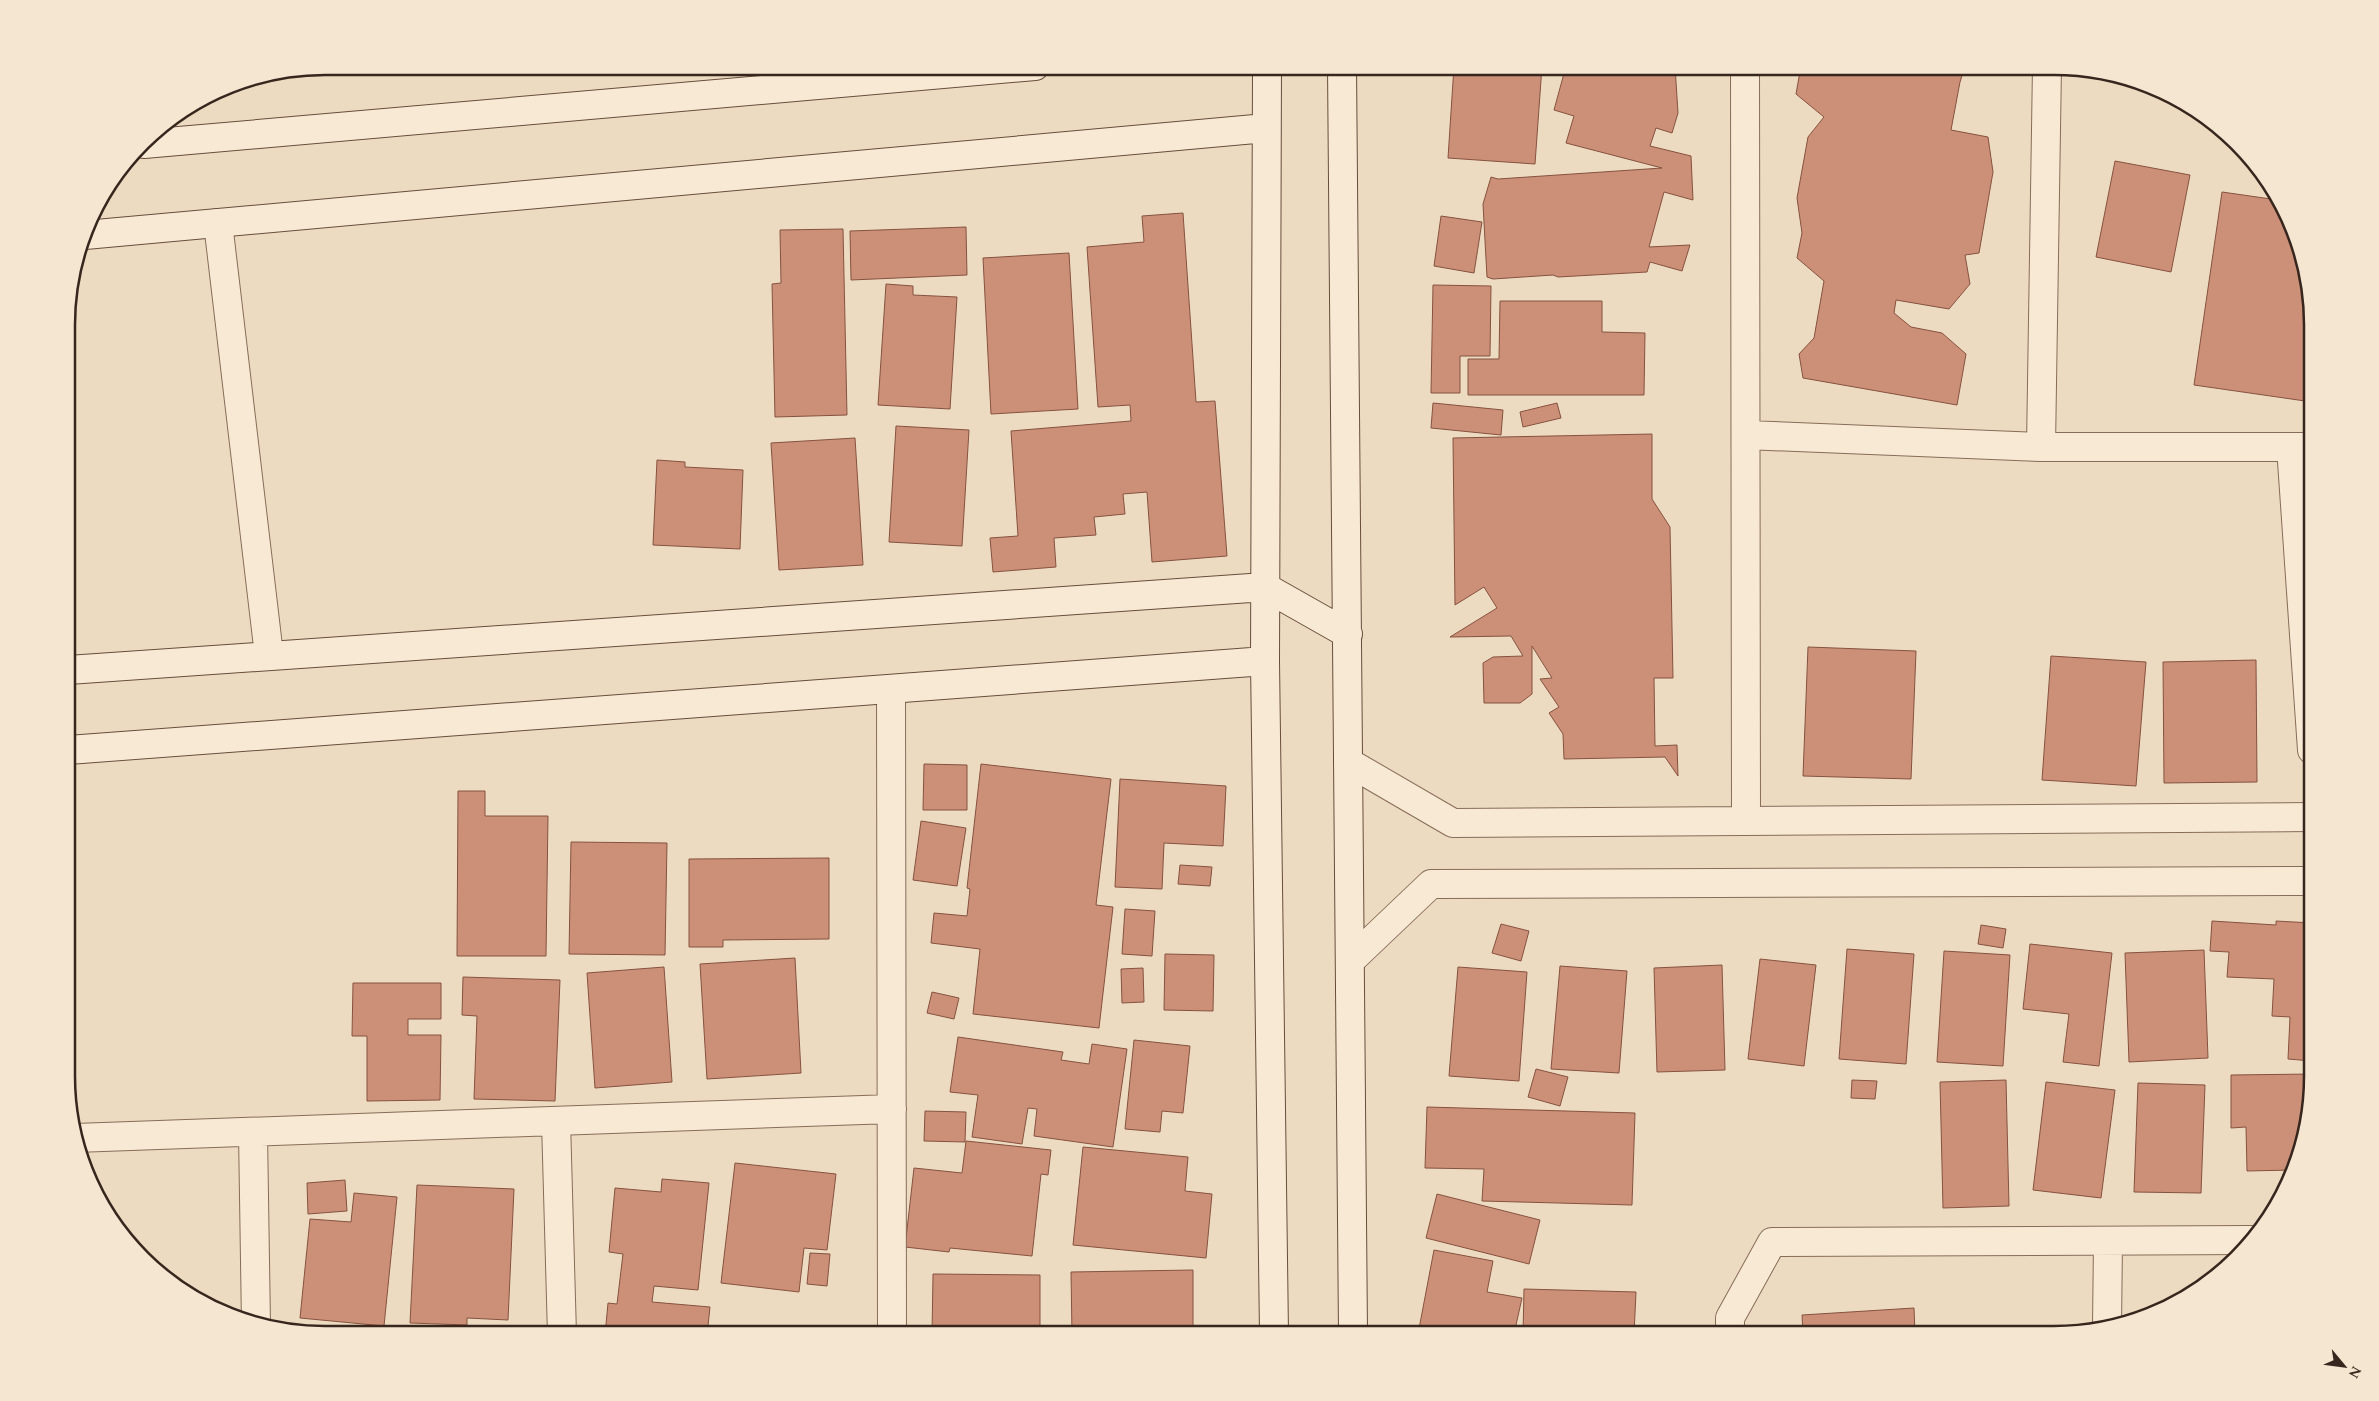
<svg xmlns="http://www.w3.org/2000/svg" width="2379" height="1401" font-family="Spectral,serif">
<style>
.building{fill:#cb9077;stroke:#86523f}
.lines{fill:none;stroke-linecap:round;stroke-linejoin:round}
.street-casing{stroke:#876c59;stroke-width:30}
.secondary-casing{stroke:#684d3c;stroke-width:30}
.street{stroke:#f8e9d4;stroke-width:28}
.secondary{stroke:#f8e9d4;stroke-width:28}
.rim{fill:none;stroke:#36261d;stroke-width:2.5}
</style>
<rect width="100%" height="100%" fill="#eddbc1"/>
<path class="building" d="M1454,66H1542L1535,164L1448,158Z
M1566,66H1675L1678,113L1672,133L1656,128L1650,146L1691,156L1693,200L1664,192L1649,247L1690,245L1682,271L1650,262L1647,272L1558,277L1553,275L1493,279L1487,277L1483,204L1491,177L1498,179L1662,168L1566,143L1574,116L1554,110Z
M1801,66H1965L1960,82L1951,130L1988,137L1993,172L1979,253L1965,255L1970,284L1949,309L1896,300L1894,313L1911,327L1942,333L1966,354L1957,405L1803,378L1799,354L1814,338L1824,281L1797,258L1802,233L1797,198L1808,137L1824,117L1796,94Z
M2115,161L2190,175L2171,272L2096,257Z
M2222,192L2278,200L2299,242L2312,308V402L2194,385Z
M1183,213L1196,402L1215,401L1227,556L1152,562L1147,492L1123,494L1125,514L1094,517L1096,535L1054,538L1056,567L993,572L990,538L1018,536L1011,431L1131,421L1130,405L1098,407L1087,247L1144,242L1142,216Z
M1441,216L1482,222L1474,273L1434,266Z
M966,227L967,275L851,280L850,231Z
M843,229L847,415L775,417L772,284L781,283L780,230Z
M1069,253L1078,409L991,414L983,258Z
M886,284L913,286V295L957,297L950,409L878,405Z
M1433,285L1491,286L1490,356H1460V393H1431Z
M1500,301H1602V332L1645,333L1644,395H1468V359H1499Z
M1433,403L1503,410L1501,435L1431,428Z
M1557,403L1561,418L1523,427L1520,412Z
M896,426L969,430L962,546L889,542Z
M1652,434V499L1670,527L1673,678H1654L1655,746L1677,745L1678,776L1665,757L1564,759L1563,734L1549,713L1559,707L1540,679L1552,678L1532,646V694L1520,703H1484L1483,663L1493,657L1523,656L1511,636L1450,637L1497,608L1484,587L1455,605L1453,438Z
M855,438L863,565L779,570L771,443Z
M657,460L685,462V467L743,470L740,549L653,545Z
M1808,647L1916,651L1911,779L1803,776Z
M2051,656L2146,662L2136,786L2042,780Z
M2256,660L2257,782L2164,783L2163,662Z
M924,764L967,765V810H923Z
M981,764L1111,779L1096,905L1113,907L1099,1028L973,1014L980,949L931,943L934,913L967,916L970,889L967,888Z
M1120,779L1226,786L1223,846L1164,843L1162,889L1115,887Z
M458,791H485V816H548L546,956H457Z
M921,821L966,828L957,886L913,880Z
M571,842L667,843L665,955L569,954Z
M829,858V939L723,940V947H689V859Z
M1180,865L1212,867L1210,886L1178,884Z
M1125,909L1155,911L1152,956L1122,954Z
M2212,921L2276,925V921L2312,923V1061L2288,1059L2290,1017L2272,1016L2274,979L2227,977L2229,952L2210,951Z
M1501,924L1529,931L1521,961L1492,953Z
M1981,925L2006,929L2003,948L1978,944Z
M2030,944L2112,953L2099,1066L2063,1062L2069,1014L2023,1009Z
M1847,949L1914,954L1906,1064L1839,1059Z
M2204,950L2208,1058L2129,1062L2125,953Z
M1944,951L2010,955L2003,1066L1937,1062Z
M1165,954L1214,955L1213,1011L1164,1010Z
M795,958L801,1073L707,1079L700,964Z
M1760,959L1816,965L1804,1066L1748,1059Z
M1722,965L1725,1070L1657,1072L1654,968Z
M1560,966L1627,971L1619,1073L1551,1069Z
M664,967L672,1082L595,1088L587,973Z
M1458,967L1527,972L1519,1081L1449,1076Z
M1143,968L1144,1002L1122,1003L1121,969Z
M463,977L560,980L555,1101L474,1099L477,1016L462,1015Z
M353,983H441V1019H408V1035H441L440,1100L367,1101V1036H352Z
M932,992L959,998L954,1019L927,1013Z
M958,1037L1063,1052L1061,1060L1089,1064L1092,1044L1127,1049L1113,1147L1034,1136L1037,1109L1028,1108L1022,1144L972,1137L978,1095L950,1092Z
M1134,1040L1190,1046L1183,1113L1162,1111L1160,1132L1125,1129Z
M1536,1069L1568,1077L1560,1106L1528,1097Z
M2312,1074V1092L2299,1159L2294,1170L2247,1171L2246,1127L2231,1128V1075Z
M1852,1080L1877,1081L1875,1099L1851,1098Z
M2006,1080L2009,1206L1943,1208L1940,1082Z
M2046,1082L2115,1090L2101,1198L2033,1190Z
M2138,1083L2205,1085L2201,1193L2134,1192Z
M1427,1107L1635,1113L1632,1205L1482,1201L1484,1169L1425,1168Z
M925,1111L966,1112L965,1142L924,1141Z
M966,1141L1051,1150L1048,1175L1041,1174L1032,1256L950,1248L949,1252L905,1247L914,1168L962,1173Z
M1083,1147L1188,1157L1185,1191L1212,1194L1206,1258L1073,1245Z
M735,1163L836,1174L827,1250L804,1248L799,1292L721,1283Z
M662,1179L709,1183L698,1290L654,1286L652,1302L710,1307L707,1335H605L608,1303L617,1304L623,1254L609,1252L615,1188L661,1192Z
M345,1180L347,1211L308,1214L307,1183Z
M417,1185L514,1189L508,1320L467,1318V1325L410,1323Z
M354,1193L397,1197L384,1326L300,1318L310,1219L351,1222Z
M1437,1194L1540,1220L1529,1264L1426,1238Z
M1434,1250L1493,1261L1487,1292L1522,1298L1514,1334H1418Z
M810,1253L830,1254L827,1286L807,1284Z
M1193,1270V1334L1072,1335L1071,1272Z
M933,1274L1040,1275V1335H932Z
M1524,1289L1636,1292L1634,1334H1523Z
M1914,1308L1915,1334H1803L1802,1315Z"/>
<g class="lines">
<defs>
<path id="street" d="M1745,66L1746,821
M218,223L269,655
M1746,435L2041,447H2312
M2041,447L2047,66
M2291,447L2312,750
M891,689L892,1335
M1348,762L1453,823L2312,817
M1350,961L1431,884L2312,881
M556,1121L562,1335
M253,1132L256,1325
M75,1138L892,1109
M2107,1327L2108,1241
M1730,1334V1318L1772,1242L2251,1240"/>
<path id="secondary" d="M1267,66L1265,661L1274,1334
M1342,66L1353,1334
M144,144L1035,66
M85,235L1266,128
M68,670L1265,587L1348,634
M68,750L1265,661"/>
</defs>
<use href="#street" class="street-casing"/>
<use href="#secondary" class="secondary-casing"/>
<use href="#street" class="street"/>
<use href="#secondary" class="secondary"/>
</g>
<path d="M0 0H2379V1401H0ZM325 75H2054A250 250 0 0 1 2304 325V1076A250 250 0 0 1 2054 1326H325A250 250 0 0 1 75 1076V325A250 250 0 0 1 325 75Z" fill="#f5e6d1" fill-rule="evenodd"/>
<path class="rim" d="M325 75H2054A250 250 0 0 1 2304 325V1076A250 250 0 0 1 2054 1326H325A250 250 0 0 1 75 1076V325A250 250 0 0 1 325 75Z"/>
<g transform="translate(2344 1366) rotate(119)" stroke="#f5e6d1" stroke-width="4" paint-order="stroke">
<path d="M0-4L9 19L0 12L-9 19Z" fill="#36261d"/>
<text y="-8" font-size="14" font-weight="bold" text-anchor="middle" fill="#36261d">N</text>
</g>
</svg>
